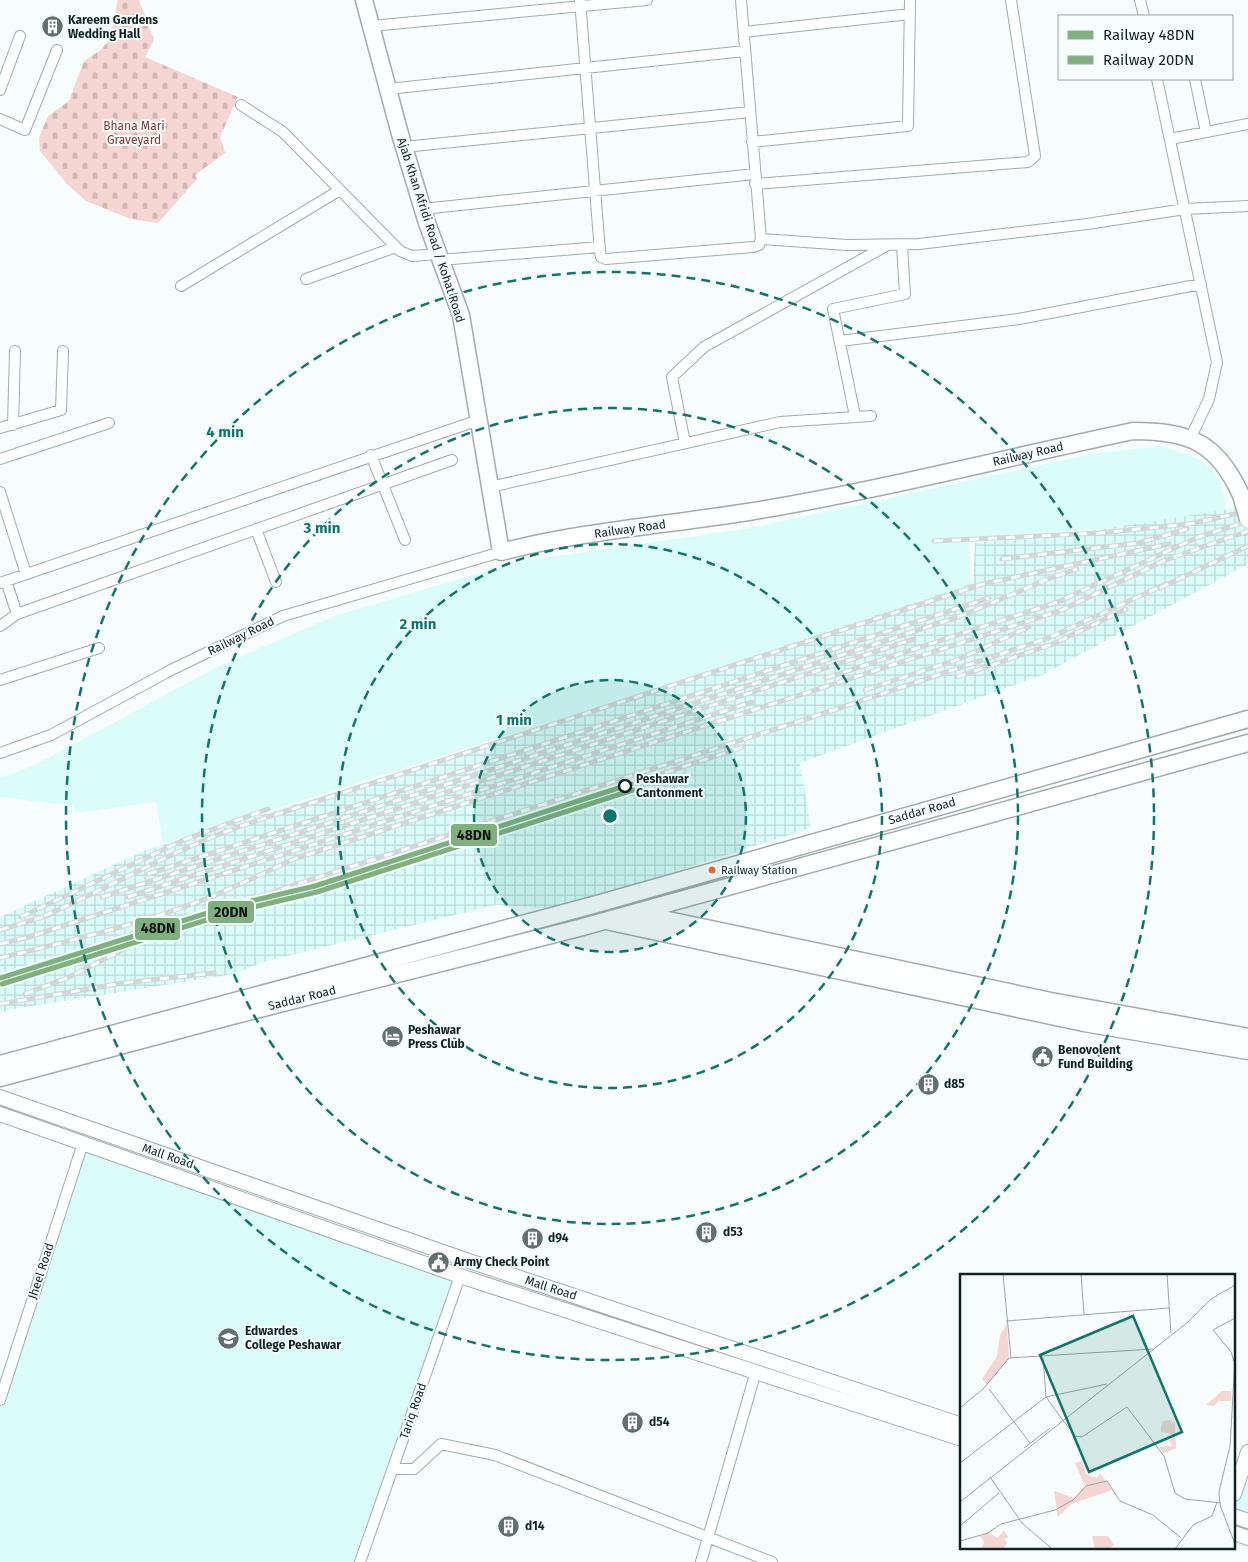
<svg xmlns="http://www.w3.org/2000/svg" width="1248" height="1562" font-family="'Fira Sans',sans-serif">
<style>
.built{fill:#dafdfb}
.industrial{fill:url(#industrial-grid)}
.cemetery{fill:url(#cemetery-stones)}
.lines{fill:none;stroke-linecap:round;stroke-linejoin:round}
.street-casing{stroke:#a1acac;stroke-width:12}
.secondary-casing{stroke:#a1acac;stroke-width:16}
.primary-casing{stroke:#a1acac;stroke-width:19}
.street{stroke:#feffff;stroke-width:10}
.secondary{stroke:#feffff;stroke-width:14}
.primary{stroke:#feffff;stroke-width:16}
.rail-casing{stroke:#d3d6d6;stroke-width:5}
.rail{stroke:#f5fefd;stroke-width:3;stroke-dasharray:9;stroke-linecap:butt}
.primary-bridge-casing{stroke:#a1acac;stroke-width:19;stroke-linecap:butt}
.primary-bridge{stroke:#feffff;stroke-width:16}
.rail-1-casing{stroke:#f5fefd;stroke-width:9}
.rail-2-casing{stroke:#f5fefd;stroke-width:9}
.rail-1{stroke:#7fb17f;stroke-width:5}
.rail-2{stroke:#7fb17f;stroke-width:5}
.ring{fill:none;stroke:#0f766e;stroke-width:2.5;stroke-dasharray:9 6}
.stop-dot{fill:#f5fefd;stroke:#102323;stroke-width:2.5}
.bus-dot{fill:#f26522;stroke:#f5fefd;stroke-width:2}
.labels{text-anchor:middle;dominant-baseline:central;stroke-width:4;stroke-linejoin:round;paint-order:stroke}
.bus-label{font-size:11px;fill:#102323;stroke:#f5fefd;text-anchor:start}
.poi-label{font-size:12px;font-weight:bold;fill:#102323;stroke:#f5fefd;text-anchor:start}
.park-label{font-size:12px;fill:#8d3430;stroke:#f5fefd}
.street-label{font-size:12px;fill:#102323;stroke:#f5fefd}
.stop-label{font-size:12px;font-weight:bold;fill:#102323;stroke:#f5fefd;text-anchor:start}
.inset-road{fill:none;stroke:#9ba5a5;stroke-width:1}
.view{fill:#0f766e;fill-opacity:0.15;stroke:#0f766e;stroke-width:2.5}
.inset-edge{fill:none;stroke:#102323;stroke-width:2.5}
.centre{fill:#0f766e;stroke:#f5fefd;stroke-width:2.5}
.ring-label{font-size:15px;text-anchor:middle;font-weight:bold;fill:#0f766e;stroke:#f5fefd;stroke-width:4;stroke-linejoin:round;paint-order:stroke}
.line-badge{stroke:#f5fefd;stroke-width:2}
.pale-badge-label{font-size:14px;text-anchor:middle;font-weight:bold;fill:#111}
</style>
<defs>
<pattern id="industrial-grid" width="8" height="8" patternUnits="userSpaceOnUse" patternTransform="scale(1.25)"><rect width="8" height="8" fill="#dafdfb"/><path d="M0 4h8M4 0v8" fill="none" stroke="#bad9d7"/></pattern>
<pattern id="cemetery-stones" width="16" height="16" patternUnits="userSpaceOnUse" patternTransform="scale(1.25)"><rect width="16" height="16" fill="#f6d6d2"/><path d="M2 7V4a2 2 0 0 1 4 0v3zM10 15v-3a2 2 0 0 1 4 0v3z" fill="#d2b7b4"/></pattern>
</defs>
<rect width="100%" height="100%" fill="#f7fcfc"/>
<path class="built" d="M1161,446L1197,458L1212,469L1220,481L1229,520L969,538L971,590L163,844L156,802L75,813V806L0,797V778L35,765L217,667L335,616L516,562L751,528L1092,454Z
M83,1143L460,1276L359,1562H0V1400Z
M1248,1452V1521L1234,1516V1494Z"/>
<path class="industrial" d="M1248,502V564L1042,675L800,763L811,828L558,909L496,905L267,961L234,974L13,1009L0,1013V917L146,850L420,766L973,583L975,543L1090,531L1230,509Z"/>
<path class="cemetery" d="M118,0H139L154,40L145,57L238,97L220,137L225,153L195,175L197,179L158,223L131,219L86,201L67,184L40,151L39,138L48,116L69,101L84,61L101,50L110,39Z"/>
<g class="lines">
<defs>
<path id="street" d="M580,0L600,252L601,257L606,259L753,247L759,245L761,239L741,0
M1140,0L1144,16
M371,26L647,0
M744,32L910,14
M1157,79L1217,362L1209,399L1190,439
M1195,79L1206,132
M388,89L745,51
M0,90L20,36
M241,105L283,132L400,251L412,256L438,254
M0,119L25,130L57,50
M1170,139L1248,124
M752,142L908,126L910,0
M404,147L750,112
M755,184L1028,162L1035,156L1011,0
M422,209L755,174
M761,239L847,245L919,244L1087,224L1185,209L1248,206
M440,260L600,247
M306,279L396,247
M181,286L340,190
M840,341L1019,319L1201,284
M855,416L833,309L905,294L902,245
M13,425L15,351
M0,428L61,410L63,351
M685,443L672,377L704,347L886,246
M371,455L405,540
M0,459L109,423
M490,487L780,422L871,416
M0,492L26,574
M256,529L276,582
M6,581L17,614
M0,583L479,420
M0,626L17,614L452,460
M0,680L99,648
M0,753L51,735L171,670L283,616L501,552
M0,1400L83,1143
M393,1469H414L441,1444L495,1455L772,1562
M360,1562L460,1276
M701,1562L756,1371"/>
<path id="secondary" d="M0,1097L466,1260L962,1425
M0,1114L460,1276L962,1439
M1234,1494L1248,1452
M1234,1516L1248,1521
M1234,1533L1248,1538"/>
<path id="primary" d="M364,0L400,134L427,223L461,315L501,552C582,531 666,525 748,512C877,491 1005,458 1133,431C1189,431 1217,442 1241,495
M635,913L1051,1001L1248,1037
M606,921L1084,1023L1248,1051
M0,1064L597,904L1248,719
M0,1078L228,1017L579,928L1248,743"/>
</defs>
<use href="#street" class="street-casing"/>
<use href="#secondary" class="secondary-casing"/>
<use href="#primary" class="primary-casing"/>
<use href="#street" class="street"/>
<use href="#secondary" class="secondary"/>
<use href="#primary" class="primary"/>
<defs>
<path id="rail" d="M934,541L1099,533L1189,524L1248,511
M1002,559L1139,543L1187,529
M1039,582L1077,569
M1160,588L1248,546
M957,677L1053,644L1126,609
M826,678L1058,602L1196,538L1248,521
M865,690L959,659L1029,627
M631,784L743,747
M148,874L989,598
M102,897L961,616L1044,581
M128,897L914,639
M230,906L837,709L1051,637L1166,584
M44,916C111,887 175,849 244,825L983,584L1169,544
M21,917L186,839L268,809
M0,930L49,915
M0,944L29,937L752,702
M103,947L161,920
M0,958C70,941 141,924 208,898C237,886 266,872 294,859L1062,610L1163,561L1248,531
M0,981L50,964
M25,994L67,978L176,923
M0,1004L123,983L214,973"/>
</defs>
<use href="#rail" class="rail-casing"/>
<use href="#rail" class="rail"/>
<defs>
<path id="primary-bridge" d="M1241,495L1248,519"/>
</defs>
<use href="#primary-bridge" class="primary-bridge-casing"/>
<use href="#primary-bridge" class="primary-bridge"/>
<defs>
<path id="rail-1" d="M0,978L230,906L315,886L631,784"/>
<path id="rail-2" d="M2,984L232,912L317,892L633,790"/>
</defs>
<use href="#rail-1" class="rail-1-casing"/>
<use href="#rail-2" class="rail-2-casing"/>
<use href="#rail-1" class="rail-1"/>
<use href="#rail-2" class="rail-2"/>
</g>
<circle cx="610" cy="816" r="136" fill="#0f766e" fill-opacity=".12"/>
<g class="ring">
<circle cx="610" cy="816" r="136"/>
<circle cx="610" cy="816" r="272"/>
<circle cx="610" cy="816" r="408"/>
<circle cx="610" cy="816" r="544"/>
</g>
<defs>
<symbol id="building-disc" viewBox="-11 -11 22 22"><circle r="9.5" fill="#616f6f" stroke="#f5fefd"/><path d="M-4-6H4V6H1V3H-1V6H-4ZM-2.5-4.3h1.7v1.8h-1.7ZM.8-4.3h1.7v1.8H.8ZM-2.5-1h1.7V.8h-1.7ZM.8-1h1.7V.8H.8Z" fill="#fff"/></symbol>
<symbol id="hotel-disc" viewBox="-11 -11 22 22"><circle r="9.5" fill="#616f6f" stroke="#f5fefd"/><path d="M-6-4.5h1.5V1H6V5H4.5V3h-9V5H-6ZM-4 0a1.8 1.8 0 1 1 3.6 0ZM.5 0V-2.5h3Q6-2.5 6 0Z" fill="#fff"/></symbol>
<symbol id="civic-disc" viewBox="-11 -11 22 22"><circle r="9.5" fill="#616f6f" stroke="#f5fefd"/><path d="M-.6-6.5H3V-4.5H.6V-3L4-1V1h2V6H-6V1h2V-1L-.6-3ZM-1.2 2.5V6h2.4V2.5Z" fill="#fff"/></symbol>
<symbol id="university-disc" viewBox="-11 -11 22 22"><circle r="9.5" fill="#616f6f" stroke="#f5fefd"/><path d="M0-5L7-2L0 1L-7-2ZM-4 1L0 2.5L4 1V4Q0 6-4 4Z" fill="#fff"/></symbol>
</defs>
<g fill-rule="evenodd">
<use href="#building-disc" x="40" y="14" width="25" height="25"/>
<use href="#hotel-disc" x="380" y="1024" width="25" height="25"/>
<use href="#civic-disc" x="1030" y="1044" width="25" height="25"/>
<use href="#building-disc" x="916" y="1072" width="25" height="25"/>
<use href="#building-disc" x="694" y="1220" width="25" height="25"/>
<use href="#building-disc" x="520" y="1226" width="25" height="25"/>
<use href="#civic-disc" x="426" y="1250" width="25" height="25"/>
<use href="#university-disc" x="216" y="1326" width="25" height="25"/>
<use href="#building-disc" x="620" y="1410" width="25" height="25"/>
<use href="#building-disc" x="496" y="1514" width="25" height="25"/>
</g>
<circle class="stop-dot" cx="625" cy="786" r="6"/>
<circle class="bus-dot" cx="712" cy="870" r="4.5"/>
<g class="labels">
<g class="bus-label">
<text x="721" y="870">Railway Station</text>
</g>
<g class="poi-label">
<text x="68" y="20">Kareem Gardens<tspan x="68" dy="14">Wedding Hall</tspan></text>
<text x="408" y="1030">Peshawar<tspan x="408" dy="14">Press Club</tspan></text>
<text x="1058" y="1050">Benovolent<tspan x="1058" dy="14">Fund Building</tspan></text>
<text x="944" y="1084">d85</text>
<text x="723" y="1232">d53</text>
<text x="548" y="1238">d94</text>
<text x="454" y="1262">Army Check Point</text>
<text x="245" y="1331">Edwardes<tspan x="245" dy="14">College Peshawar</tspan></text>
<text x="649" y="1422">d54</text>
<text x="525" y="1526">d14</text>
</g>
<g class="park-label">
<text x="134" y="126">Bhana Mari<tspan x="134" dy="14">Graveyard</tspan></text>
</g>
<g class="street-label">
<text transform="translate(431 230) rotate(72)">Ajab Khan Afridi Road / Kohat Road</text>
<text transform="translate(1028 454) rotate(-13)">Railway Road</text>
<text transform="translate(630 529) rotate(-8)">Railway Road</text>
<text transform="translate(241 636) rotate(-26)">Railway Road</text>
<text transform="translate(922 811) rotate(-16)">Saddar Road</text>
<text transform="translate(302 998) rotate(-14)">Saddar Road</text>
<text transform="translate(168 1156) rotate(19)">Mall Road</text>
<text transform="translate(41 1271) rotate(-72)">Jheel Road</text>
<text transform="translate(551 1288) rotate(18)">Mall Road</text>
<text transform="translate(413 1411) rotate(-71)">Tariq Road</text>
</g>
<g class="stop-label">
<text x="636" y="779">Peshawar<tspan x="636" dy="14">Cantonment</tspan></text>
</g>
</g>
<g transform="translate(960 1274)">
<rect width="275" height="275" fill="#f7fcfc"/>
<path d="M132,262H148L154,271L149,275H135Z" fill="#f6d6d2"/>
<path d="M262,117H271V127H258L254,132L246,131ZM209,146L215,149L216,174L204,179L199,173L212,172L209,166L213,163L209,159L201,158V154L203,147ZM122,187L126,200L137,204L140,199L152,216L111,230L98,243L94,217L114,224L125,212L115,189ZM44,256L48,263L44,265L47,269L44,274L22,275L24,268L20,262L29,259L38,264Z" fill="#f6d6d2"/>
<path d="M47,50L49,84L27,111L22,105L37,82L40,61Z" fill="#f6d6d2"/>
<path class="inset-road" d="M43,0L51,84M121,0L124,40M207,0L211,59M46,47L209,34M83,84L86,123L102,145M275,86L270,172L259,218L260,231L275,270M274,87L271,78L253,56L275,44M29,115L70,169M0,134L23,115L49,84L193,75M102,145L115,162L122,163L167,133L204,182L215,219L225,225L261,229M64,174L90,154M0,189L86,123L147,110M30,203L62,249L92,275M0,228L228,48L251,25L275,11M0,252L39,219M0,267L28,259L41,250L95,236L113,226L126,212L147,207L160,227L193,241L221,264M215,275L233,251L252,242L257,228"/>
<path class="view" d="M173,42L222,158L129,198L80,81Z"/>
<rect width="275" height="275" class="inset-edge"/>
</g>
<circle cx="610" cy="816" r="8" class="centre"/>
<g class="ring-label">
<text x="225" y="437">4 min</text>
<text x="322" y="533">3 min</text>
<text x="418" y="629">2 min</text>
<text x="514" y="725">1 min</text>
</g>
<g class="line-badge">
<rect x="450" y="823" width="48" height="24" rx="5" fill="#7fb17f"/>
<rect x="207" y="900" width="48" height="24" rx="5" fill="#7fb17f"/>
<rect x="134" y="917" width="47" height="24" rx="5" fill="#7fb17f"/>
</g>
<g class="pale-badge-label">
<text x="474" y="840">48DN</text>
<text x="231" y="917">20DN</text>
<text x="158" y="933">48DN</text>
</g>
<rect x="1058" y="15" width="175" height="65" fill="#f5fefd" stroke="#99a6a6"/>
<rect x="1068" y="31" width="25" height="8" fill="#7fb17f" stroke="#99a6a6"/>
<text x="1103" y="40" font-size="15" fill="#102323">Railway 48DN</text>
<rect x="1068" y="56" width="25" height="8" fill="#7fb17f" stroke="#99a6a6"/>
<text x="1103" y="65" font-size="15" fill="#102323">Railway 20DN</text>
</svg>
